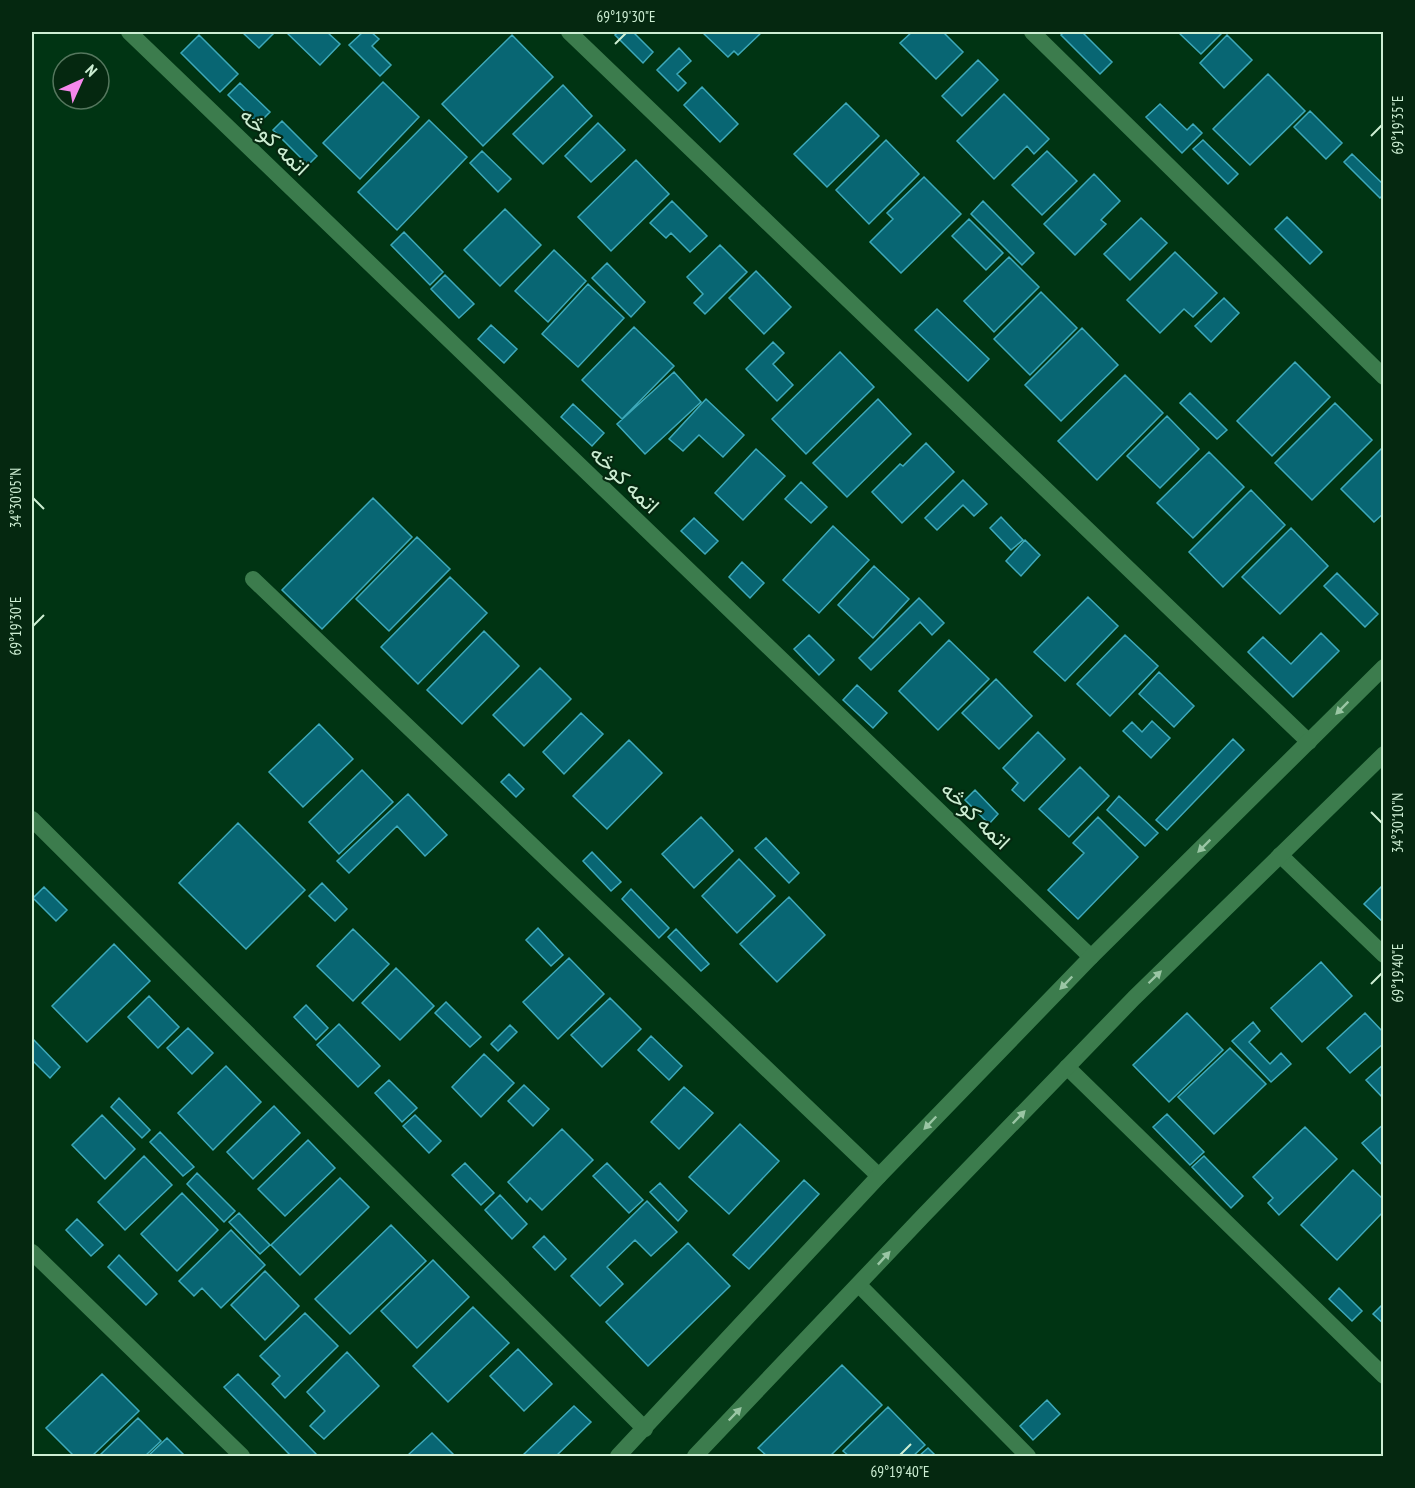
<svg xmlns="http://www.w3.org/2000/svg" width="1415" height="1488" font-family="'PT Sans Narrow',Vazirmatn,sans-serif">
<style>
.building{fill:#086673;stroke:#3ea9ba;stroke-width:1.5}
.lines{fill:none;stroke-linecap:round;stroke-linejoin:round}
.minor{stroke:#3c7c4d;stroke-width:16}
.tertiary{stroke:#3c7c4d;stroke-width:16}
.oneway{fill:#9ac6a4}
.ticks{fill:none;stroke:#cdeed3;stroke-width:2}
.labels{text-anchor:middle;dominant-baseline:central;stroke-width:4.5;stroke-linejoin:round;paint-order:stroke}
.street-label{font-size:22px;fill:#cdeed3;stroke:#052810}
.neatline{fill:none;stroke:#cdeed3;stroke-width:2}
.ticks-label{font-size:15px;text-anchor:middle;fill:#cdeed3}
</style>
<rect width="100%" height="100%" fill="#003413"/>
<path class="building" d="M242,32H275L259,48Z
M289,32H327L340,44L320,65L287,33Z
M363,32H371L379,39L372,46L391,65L380,76L349,45Z
M618,32H633L653,52L643,63L615,35Z
M702,32H762L738,55L734,51L728,57Z
M912,32H943L963,52L936,79L900,43Z
M1064,32H1082L1112,62L1100,74L1061,35Z
M1178,32H1221L1222,33L1201,54Z
M199,35L238,74L220,92L181,53Z
M512,35L553,77L483,146L442,104Z
M1227,35L1252,60L1224,88L1200,63Z
M679,48L691,61L677,74L686,83L678,91L657,70Z
M978,60L998,80L962,116L942,96Z
M1268,74L1305,111L1250,165L1213,129Z
M383,82L419,117L360,179L323,143Z
M240,83L270,112L258,124L228,95Z
M563,85L592,116L543,164L513,134Z
M702,87L738,124L720,142L684,105Z
M1004,94L1049,139L1034,154L1027,146L994,179L957,141Z
M846,103L879,136L827,187L794,154Z
M1160,104L1187,130L1193,124L1202,133L1182,153L1146,117Z
M1310,111L1342,143L1326,159L1294,127Z
M429,120L467,157L397,230L358,192Z
M282,121L317,156L308,165L273,130Z
M598,123L625,150L591,182L565,156Z
M886,140L919,174L869,224L836,190Z
M1203,140L1238,174L1228,184L1193,149Z
M482,151L511,179L498,192L470,163Z
M1047,151L1077,181L1042,215L1012,185Z
M1352,154L1384,185V194L1380,198L1344,162Z
M636,160L669,194L611,251L578,217Z
M1094,174L1120,201L1101,220L1106,224L1075,255L1044,224Z
M924,177L961,214L901,273L870,242L893,219L887,213Z
M672,201L707,236L690,252L671,233L666,238L650,223Z
M983,201L1034,253L1022,265L971,214Z
M505,209L541,245L500,286L464,250Z
M1287,217L1322,252L1310,264L1275,229Z
M1141,218L1167,243L1130,280L1104,254Z
M969,219L1003,253L986,270L952,236Z
M404,232L443,272L430,285L391,245Z
M720,245L747,272L705,314L694,303L703,294L687,277Z
M554,250L586,281L548,322L515,291Z
M1175,252L1217,293L1193,317L1184,309L1160,333L1127,300Z
M1009,257L1039,287L994,332L964,301Z
M607,263L645,302L631,317L592,278Z
M756,271L791,307L764,334L729,298Z
M445,275L474,304L459,318L431,289Z
M588,284L624,318L578,367L542,334Z
M1041,292L1077,328L1030,375L994,339Z
M1224,298L1239,313L1211,342L1195,326Z
M937,309L989,359L968,381L915,330Z
M491,325L517,349L504,363L478,339Z
M634,327L674,366L622,419L582,380Z
M1082,328L1118,365L1061,421L1025,385Z
M773,342L784,353L773,364L793,385L777,401L746,369Z
M840,352L874,387L806,454L772,419Z
M1295,362L1330,397L1272,456L1237,421Z
M674,372L701,402L645,454L617,424Z
M1125,375L1163,413L1097,480L1058,441Z
M1190,393L1227,430L1217,439L1180,403Z
M706,399L744,435L723,457L699,435L683,451L669,439Z
M878,399L911,434L847,497L813,463Z
M1335,403L1372,440L1312,500L1275,463Z
M573,404L604,433L592,446L561,417Z
M1167,416L1199,449L1160,488L1127,456Z
M926,443L954,472L902,523L872,492L900,464L903,466Z
M1382,448L1384,513L1374,522L1341,489Z
M756,449L785,476L743,520L715,493Z
M1209,452L1244,487L1193,538L1157,503Z
M963,480L987,504L974,516L963,505L937,530L925,518Z
M801,482L827,507L811,523L785,499Z
M1251,490L1285,525L1223,587L1189,552Z
M373,498L412,537L322,629L282,590Z
M1001,517L1023,540L1011,550L990,528Z
M694,518L718,541L705,554L681,531Z
M833,526L869,560L819,613L783,580Z
M1291,528L1328,566L1280,614L1242,577Z
M417,537L450,569L389,631L356,599Z
M1025,540L1040,555L1021,576L1006,561Z
M742,562L764,583L750,598L729,577Z
M874,566L909,599L873,638L838,605Z
M1337,573L1378,614L1365,627L1324,586Z
M450,577L487,613L418,684L381,647Z
M1088,597L1118,626L1065,681L1034,652Z
M919,598L944,623L932,635L920,622L871,670L859,658Z
M484,631L519,666L462,724L427,690Z
M1321,633L1339,651L1293,697L1248,652L1263,637L1291,664Z
M809,635L834,660L819,675L794,649Z
M1125,635L1158,666L1110,716L1077,684Z
M949,640L989,679L938,730L899,691Z
M540,668L571,699L524,746L493,715Z
M1159,672L1194,706L1174,727L1139,694Z
M996,679L1032,716L999,749L962,713Z
M857,685L887,713L873,728L843,700Z
M581,713L603,734L564,774L543,752Z
M1152,721L1170,738L1151,758L1123,731L1132,722L1142,732Z
M319,724L353,759L303,807L269,772Z
M1038,732L1065,759L1024,801L1012,790L1018,783L1003,768Z
M1233,739L1244,750L1167,830L1156,820Z
M629,740L662,773L607,829L573,796Z
M1080,767L1109,796L1069,837L1039,809Z
M362,770L393,802L339,854L309,822Z
M509,774L524,789L516,797L501,782Z
M975,790L998,814L989,824L965,800Z
M408,794L447,835L425,856L397,826L349,873L337,861Z
M1119,796L1158,833L1145,846L1107,810Z
M701,817L733,851L694,888L662,854Z
M1098,817L1138,857L1078,919L1048,890L1084,853L1073,843Z
M238,823L305,890L246,949L179,883Z
M766,838L799,873L789,883L755,848Z
M592,852L621,882L611,891L583,861Z
M739,859L775,896L737,933L702,896Z
M322,883L347,909L335,921L309,896Z
M44,887L67,910L56,921L33,898Z
M1381,887L1384,889V923L1364,904Z
M631,889L669,928L659,938L622,899Z
M789,897L825,935L777,982L740,944Z
M538,928L563,955L551,966L526,940Z
M353,929L389,964L353,1001L317,966Z
M676,929L709,964L701,971L668,937Z
M114,944L150,981L87,1042L52,1006Z
M569,958L604,994L558,1039L523,1002Z
M1321,962L1352,996L1302,1042L1271,1008Z
M396,968L434,1006L400,1040L362,1003Z
M149,996L179,1027L158,1048L128,1017Z
M610,998L641,1029L602,1067L571,1035Z
M446,1002L481,1037L470,1047L435,1013Z
M306,1005L328,1028L316,1040L294,1017Z
M1187,1013L1223,1050L1169,1102L1133,1065Z
M1365,1013L1384,1033V1043L1350,1073L1327,1048Z
M1253,1022L1260,1031L1249,1042L1270,1064L1281,1053L1291,1064L1271,1082L1232,1041Z
M339,1024L380,1066L358,1087L317,1045Z
M510,1025L517,1032L498,1051L491,1044Z
M188,1028L213,1053L192,1074L167,1048Z
M651,1036L682,1066L669,1080L638,1050Z
M32,1038L60,1067L50,1078L32,1060Z
M1230,1048L1266,1084L1214,1134L1178,1097Z
M484,1054L514,1083L481,1117L452,1087Z
M1384,1064V1099L1366,1080Z
M226,1066L261,1102L213,1150L178,1113Z
M389,1080L417,1108L402,1122L375,1093Z
M524,1085L549,1109L533,1126L508,1101Z
M684,1087L713,1113L679,1149L651,1122Z
M119,1098L150,1130L142,1138L111,1107Z
M274,1106L300,1133L253,1179L227,1152Z
M1167,1114L1204,1152L1190,1165L1153,1127Z
M102,1115L135,1149L105,1179L72,1145Z
M415,1115L441,1141L429,1153L403,1126Z
M740,1124L779,1161L729,1214L689,1177Z
M1384,1124V1167L1362,1143Z
M1305,1127L1337,1159L1279,1215L1268,1203L1273,1198L1253,1177Z
M562,1129L593,1160L542,1210L530,1198L527,1202L508,1182Z
M160,1132L194,1167L183,1176L150,1142Z
M308,1140L335,1168L285,1216L258,1189Z
M144,1156L172,1185L125,1230L98,1202Z
M1204,1156L1243,1196L1231,1208L1192,1167Z
M465,1163L494,1193L481,1205L452,1175Z
M607,1163L643,1200L629,1213L593,1176Z
M1353,1170L1384,1200V1211L1337,1260L1301,1225Z
M197,1173L235,1211L224,1222L187,1184Z
M340,1178L369,1207L300,1275L271,1245Z
M804,1180L819,1194L749,1269L733,1255Z
M660,1183L687,1211L678,1221L650,1192Z
M182,1193L218,1230L177,1271L141,1234Z
M500,1195L527,1224L512,1239L485,1210Z
M647,1201L677,1232L651,1256L635,1240L607,1267L623,1284L600,1306L571,1276Z
M239,1213L270,1245L260,1254L229,1222Z
M77,1219L103,1245L91,1256L66,1230Z
M391,1225L426,1261L350,1334L315,1299Z
M231,1230L265,1265L221,1308L202,1288L194,1296L179,1281Z
M544,1236L566,1259L555,1270L533,1247Z
M688,1243L730,1286L648,1366L606,1322Z
M119,1255L157,1294L146,1305L108,1267Z
M433,1260L469,1297L417,1348L381,1311Z
M265,1271L299,1306L265,1340L231,1305Z
M1339,1288L1362,1311L1352,1321L1329,1299Z
M1384,1303V1324L1373,1314Z
M473,1307L509,1343L448,1402L413,1366Z
M305,1313L338,1346L285,1398L272,1384L280,1376L260,1356Z
M518,1349L552,1384L524,1411L490,1376Z
M347,1352L379,1386L324,1439L310,1426L325,1411L307,1392Z
M842,1365L882,1405L830,1456H767L758,1448Z
M102,1374L139,1411L92,1456H74L46,1428Z
M238,1374L316,1454L314,1456H291L224,1387Z
M1047,1400L1060,1414L1033,1440L1020,1426Z
M574,1406L591,1422L556,1456H522Z
M888,1407L925,1445L913,1456H849L843,1451Z
M138,1418L161,1441L145,1456H99Z
M432,1433L455,1456H407Z
M167,1438L185,1456H148Z
M928,1448L936,1456H919Z"/>
<g class="lines">
<path class="minor" d="M129,32L1091,957
M569,32L1309,742
M1032,32L1384,377
M253,579L879,1176
M32,819L645,1429
M1280,855L1384,955
M1067,1067L1384,1376
M32,1252L242,1456
M859,1285L1028,1456"/>
<path class="tertiary" d="M618,1456L879,1176L1091,957L1384,667
M695,1456L923,1216L1134,998L1384,754"/>
</g>
<defs><path id="oneway-solid" d="M-6-.8H1V-3.2L6.5 0L1 3.2V.8H-6Z" transform="scale(1.5)"/></defs>
<g class="oneway">
<use href="#oneway-solid" transform="translate(1342 708) rotate(135)"/>
<use href="#oneway-solid" transform="translate(1204 846) rotate(135)"/>
<use href="#oneway-solid" transform="translate(1155 977) rotate(-44)"/>
<use href="#oneway-solid" transform="translate(1066 983) rotate(134)"/>
<use href="#oneway-solid" transform="translate(1019 1117) rotate(-46)"/>
<use href="#oneway-solid" transform="translate(930 1123) rotate(134)"/>
<use href="#oneway-solid" transform="translate(884 1258) rotate(-47)"/>
<use href="#oneway-solid" transform="translate(735 1414) rotate(-46)"/>
</g>
<path class="ticks" d="M615,44L626,33M1371,136L1382,125M33,498L44,509M33,626L44,615M1371,812L1382,823M1371,984L1382,973M900,1455L911,1444"/>
<g class="labels">
<g class="street-label">
<text transform="translate(275 141) rotate(44)">اتمه کوڅه</text>
<text transform="translate(625 479) rotate(44)">اتمه کوڅه</text>
<text transform="translate(976 815) rotate(44)">اتمه کوڅه</text>
</g>
</g>
<rect width="1415" height="1488" fill="none" stroke="#052810" stroke-width="66"/>
<g transform="translate(81 81) rotate(45)"><circle r="28" fill="#052810" stroke="#55775e" stroke-width="1.5"/>
<path d="M0-4.5L10 22L0 15L-10 22Z" fill="#f688ec"/>
<text y="-9" font-size="16" font-weight="bold" text-anchor="middle" fill="#cdeed3">N</text>
</g>
<rect x="33" y="33" width="1349" height="1422" class="neatline"/>
<g class="ticks-label">
<text x="626" y="22">69°19'30"E</text>
<text transform="translate(1398 125) rotate(-90)" y="5">69°19'35"E</text>
<text transform="translate(16 498) rotate(-90)" y="5">34°30'05"N</text>
<text transform="translate(16 626) rotate(-90)" y="5">69°19'30"E</text>
<text transform="translate(1398 823) rotate(-90)" y="5">34°30'10"N</text>
<text transform="translate(1398 973) rotate(-90)" y="5">69°19'40"E</text>
<text x="900" y="1477">69°19'40"E</text>
</g>
</svg>
